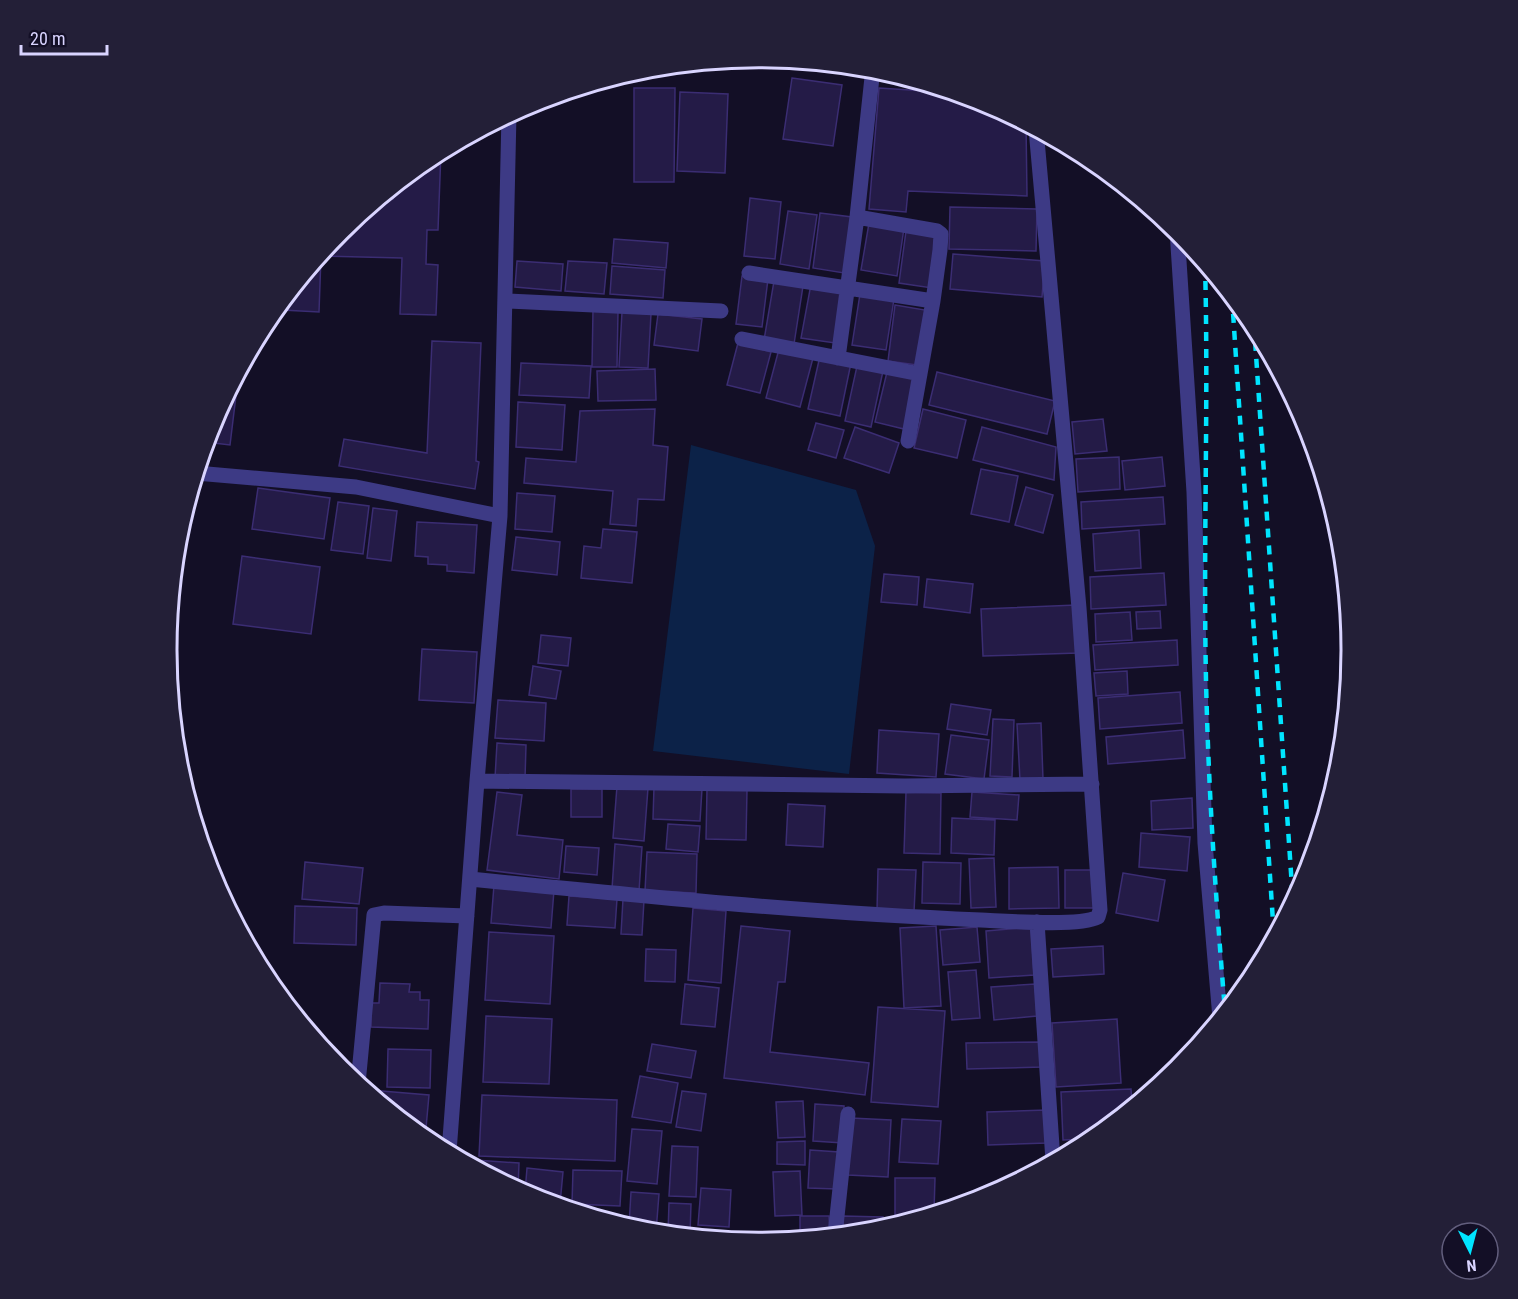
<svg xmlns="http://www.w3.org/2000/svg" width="1518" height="1299" font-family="'Roboto Condensed',sans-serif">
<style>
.water{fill:#0c2248}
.building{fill:#241b47;stroke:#3b2d73;stroke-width:1.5}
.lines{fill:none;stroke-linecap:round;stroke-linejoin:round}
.minor{stroke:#3d3a85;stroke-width:15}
.rail{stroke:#00e5ff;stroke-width:4.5;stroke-dasharray:9 8;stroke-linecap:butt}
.rim{fill:none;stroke:#d9d4ff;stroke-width:3}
</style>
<rect width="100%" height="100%" fill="#130f26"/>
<path class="water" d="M691,445L856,490L875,546L849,774L653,751Z"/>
<path class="building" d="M792,78L842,85L833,146L783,139Z
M634,88H675L674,182H634Z
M879,88L957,93L986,102L1026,123L1027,196L908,191L906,212L869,209Z
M680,92L728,94L725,173L677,171Z
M441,151L438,230H427L426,264L438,265L436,315L400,314L402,258L321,256L319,312L282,310V301L340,230L379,199H393L394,186L430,157Z
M750,198L781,202L775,259L744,256Z
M950,207L1037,209L1036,251L949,249Z
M788,211L817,215L809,269L780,264Z
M820,213L852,217L844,273L813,268Z
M869,223L904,228L897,276L861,270Z
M906,231L939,236L932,288L899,283Z
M614,239L668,243L666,268L612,263Z
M953,254L1045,261L1042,297L950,289Z
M517,261L563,264L561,291L515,287Z
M568,261L607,263L604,294L565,291Z
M612,266L665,270L663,298L610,294Z
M742,276L768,279L762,327L736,324Z
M774,281L803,286L794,344L764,340Z
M811,284L844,289L835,343L801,338Z
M860,294L894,299L886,350L852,345Z
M895,305L925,310L917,365L888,361Z
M593,310L618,311L617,367H592Z
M622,312L651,314L648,368L619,367Z
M658,314L702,319L698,351L654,345Z
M432,341L481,343L476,461L479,462L475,489L339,466L344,439L427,453Z
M738,343L771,352L760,393L727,385Z
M779,349L813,358L800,407L766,398Z
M820,356L851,363L840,416L808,409Z
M521,363L591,366L589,398L519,395Z
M857,366L883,371L871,427L845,421Z
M655,369L656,400L598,401L597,371Z
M239,371L230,445L206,442L212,422Z
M887,372L916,379L904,429L875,422Z
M937,372L1055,401L1047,434L929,405Z
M518,402L565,405L562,450L516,447Z
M655,409L653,445L668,447L664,500L638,499L636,526L610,524L613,491L524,483L526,458L576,462L580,411Z
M923,409L966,420L957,458L914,448Z
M1103,419L1107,451L1075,454L1072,422Z
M816,423L844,430L836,458L808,450Z
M855,427L899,443L889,473L844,458Z
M982,427L1056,447L1054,480L973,460Z
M1119,457L1120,489L1078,492L1076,459Z
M1162,457L1165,486L1125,490L1122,461Z
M981,469L1018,476L1009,522L971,514Z
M1026,487L1053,495L1043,533L1015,525Z
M258,488L330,498L324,539L252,529Z
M517,493L555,496L552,532L515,529Z
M1163,497L1165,524L1082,529L1081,502Z
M338,502L369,506L363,554L331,550Z
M373,508L397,511L391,561L367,558Z
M185,512L172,589L178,534Z
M417,522L477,525L474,573L447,571V565L428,564V557L415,556Z
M603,529L637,532L632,583L581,578L584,546L601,548Z
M1139,530L1141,568L1095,571L1093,534Z
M516,537L560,542L557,575L512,570Z
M242,556L320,567L311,634L233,624Z
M1164,573L1166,605L1091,609L1090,577Z
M884,574L919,577L917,605L881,602Z
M927,579L973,584L970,613L924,607Z
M1076,605L1078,653L983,656L981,609Z
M1160,611L1161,628L1137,629L1136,612Z
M1130,612L1132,640L1096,642L1095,614Z
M541,635L571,638L568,666L538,663Z
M1177,640L1178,665L1095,670L1093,645Z
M422,649L477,652L474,703L419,700Z
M533,666L561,671L556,699L529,695Z
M1127,671L1128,694L1096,696L1094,673Z
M1180,692L1182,723L1100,729L1098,698Z
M498,700L546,703L544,741L495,738Z
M951,704L991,710L987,735L947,729Z
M993,719L1014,720L1012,777L990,776Z
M1041,723L1043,779L1020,780L1017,724Z
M879,730L939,734L936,777L877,773Z
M1183,730L1185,758L1108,764L1106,737Z
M951,735L989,740L984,779L945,774Z
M497,743L526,745L525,779L495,778Z
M617,786L648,788L644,841L613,838Z
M654,787L702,789L700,821L653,819Z
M571,789H602V817H571Z
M707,789L747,790L746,840L706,839Z
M497,792L522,795L517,835L563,840L559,879L487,870Z
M906,792L941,793L940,854L904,853Z
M972,792L1019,795L1017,820L970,817Z
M1192,798L1193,828L1152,830L1151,801Z
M788,804L825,806L823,847L786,845Z
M952,818L995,820L994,855L951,853Z
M668,824L700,826L698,852L666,849Z
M1141,833L1190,837L1187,871L1139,867Z
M615,844L642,847L639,891L612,889Z
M566,846L599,848L597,875L564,872Z
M647,852L697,854L696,893L645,891Z
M994,858L996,907L971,908L969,859Z
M305,862L363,868L359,904L302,899Z
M923,862L961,863L960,904L922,903Z
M1058,867L1059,908L1009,909V868Z
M878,869L916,870L914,912L877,911Z
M1065,870H1094V908H1065Z
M1123,873L1165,880L1158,921L1116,913Z
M494,885L554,890L551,928L491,923Z
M569,896L617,899L615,928L567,925Z
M623,899L644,900L642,935L621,934Z
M295,906L357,908L356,945L294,943Z
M693,908L726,911L721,983L688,980Z
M741,926L790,931L785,982H778L770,1052L869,1063L865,1095L724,1078Z
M936,926L941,1006L904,1008L900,928Z
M977,927L980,962L943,965L940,930Z
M1031,927L1034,975L989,978L986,931Z
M489,932L554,936L550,1004L485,1000Z
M1103,946L1104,974L1053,977L1051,949Z
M646,949L676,950L675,982L645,981Z
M976,970L980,1018L952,1020L948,972Z
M380,983L410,984L409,992H420V1000H429L428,1029L371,1027V1003H379Z
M685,984L719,988L715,1027L681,1024Z
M1035,984L1037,1016L994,1020L991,987Z
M878,1007L945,1011L938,1107L871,1102Z
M486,1016L552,1019L549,1084L483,1082Z
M1117,1019L1121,1083L1056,1087L1052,1023Z
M1041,1042L1042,1067L967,1069L966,1043Z
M652,1044L696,1051L691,1078L647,1071Z
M388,1049L431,1050L430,1088L387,1087Z
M640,1076L678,1083L671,1123L632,1117Z
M1131,1089L1132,1106L1092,1139L1063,1140L1061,1092Z
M370,1090L429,1095L426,1128L411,1127L370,1093Z
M682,1091L706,1094L701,1131L676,1127Z
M482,1095L617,1100L615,1161L479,1156Z
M803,1101L805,1137L778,1138L776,1102Z
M815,1104L844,1106L843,1143L813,1141Z
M1046,1110L1047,1143L988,1145L987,1112Z
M851,1118L891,1120L888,1177L848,1175Z
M902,1119L941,1121L938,1164L899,1162Z
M632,1129L662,1131L657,1184L627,1181Z
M422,1136L436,1137L435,1145L430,1142Z
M805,1141V1165L777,1164V1142Z
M672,1146L698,1147L696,1197L669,1196Z
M810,1150L839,1152L837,1189L808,1188Z
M475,1160L519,1163L518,1189L475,1166Z
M527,1168L563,1172L560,1204L525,1193Z
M573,1170L622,1171L620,1206L572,1204Z
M800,1171L802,1215L775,1216L773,1172Z
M895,1178H935L934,1212L918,1217H895Z
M701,1188L731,1190L729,1227L698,1225Z
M631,1192L659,1194L656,1232L629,1226Z
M669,1203L691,1204L690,1235L668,1233Z
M800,1216H829L830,1235L800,1238Z
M843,1216L883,1217V1228L843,1234Z"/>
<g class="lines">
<path class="minor" d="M857,217L937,231L941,234L940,250L933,301L908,441
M1177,230L1194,492L1205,843L1220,1018
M749,273L933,301
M506,301L721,311
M742,339L920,374
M838,358L857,217L873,68
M196,473L356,487L500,516
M477,781L905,786L1092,784
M470,879C640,896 810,913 981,920C1005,921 1080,927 1098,917L1100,910L1079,608L1036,129
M1037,922L1053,1161
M358,1084L374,915L384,913L467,916
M449,1152L477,781L500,516L509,114
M835,1235L848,1114"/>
<path class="rail" d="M1205,264C1209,415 1202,566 1207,717C1210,815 1217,913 1225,1011
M1232,297L1274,937
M1254,325L1293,902"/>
</g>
<path d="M0 0H1518V1299H0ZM177 650a582 582 0 1 1 1164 0a582 582 0 1 1-1164 0Z" fill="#231f37" fill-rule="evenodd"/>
<path class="rim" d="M177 650a582 582 0 1 1 1164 0a582 582 0 1 1-1164 0Z"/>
<g transform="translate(1470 1251) rotate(174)"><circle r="28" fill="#130f26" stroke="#625e7d" stroke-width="1.5"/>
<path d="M0-4.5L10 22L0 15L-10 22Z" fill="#00e5ff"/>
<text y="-9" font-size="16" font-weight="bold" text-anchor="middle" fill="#d9d4ff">N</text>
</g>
<path d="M21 45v9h86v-9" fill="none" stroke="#d9d4ff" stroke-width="3"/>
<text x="30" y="45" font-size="18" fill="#d9d4ff" stroke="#130f26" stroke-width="4.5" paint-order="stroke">20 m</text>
</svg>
